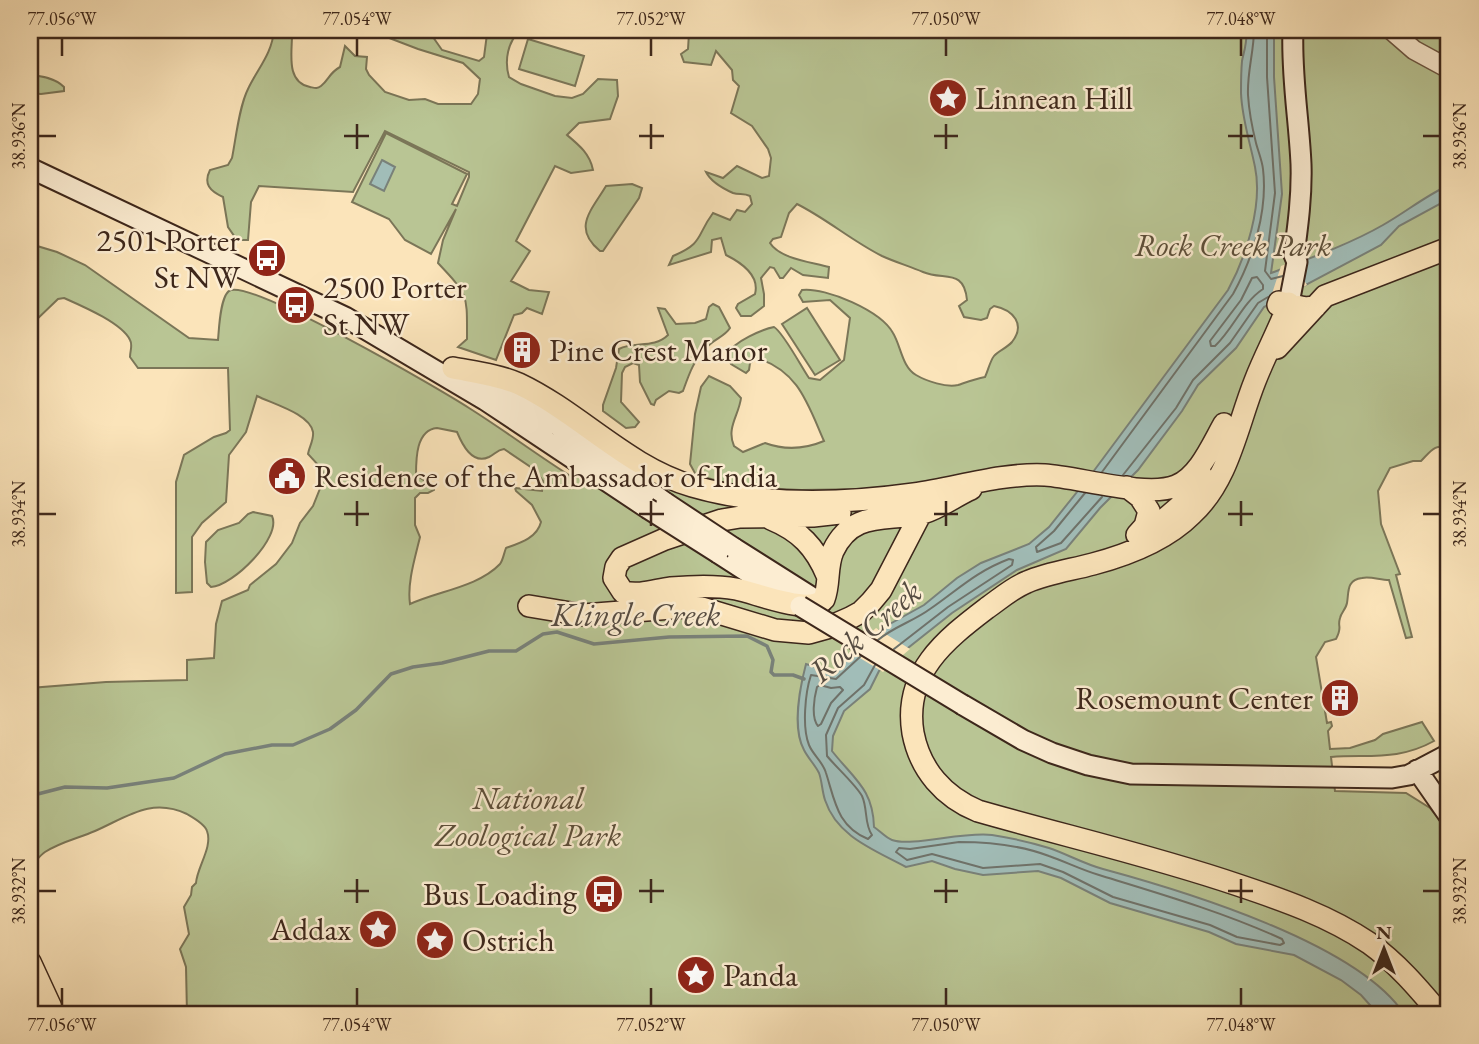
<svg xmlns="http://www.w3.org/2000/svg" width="1479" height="1044" font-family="'EB Garamond',serif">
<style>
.green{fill:#b9c594;stroke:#7b7658;stroke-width:2;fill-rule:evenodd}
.water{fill:#a1bdb8;stroke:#798179;stroke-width:2}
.pier{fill:#fbe4ba}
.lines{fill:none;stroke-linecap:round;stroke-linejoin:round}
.shore{stroke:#6f726a;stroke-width:2}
.stream{stroke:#798179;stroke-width:3.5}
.tertiary-casing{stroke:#6c5643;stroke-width:21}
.secondary-casing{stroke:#3d271b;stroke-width:23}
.primary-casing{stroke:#3d271b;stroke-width:24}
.tertiary{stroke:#fcedd2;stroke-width:18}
.secondary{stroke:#fcedd2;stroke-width:19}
.primary{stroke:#fbe4ba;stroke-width:21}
.secondary-bridge-casing{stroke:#3d271b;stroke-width:23;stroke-linecap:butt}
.secondary-bridge{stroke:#fcedd2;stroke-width:19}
.ticks{fill:none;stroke:#3d271b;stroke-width:2.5}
.labels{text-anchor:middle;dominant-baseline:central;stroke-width:5;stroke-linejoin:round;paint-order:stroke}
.poi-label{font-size:32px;fill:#3d271b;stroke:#fcedd2;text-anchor:start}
.park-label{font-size:32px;font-style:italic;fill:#5c4e39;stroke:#fcedd2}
.water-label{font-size:33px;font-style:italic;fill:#564c42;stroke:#fcedd2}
.neatline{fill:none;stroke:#3d271b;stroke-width:2.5}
.ticks-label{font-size:18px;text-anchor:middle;fill:#3d271b}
</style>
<rect width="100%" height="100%" fill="#fbe4ba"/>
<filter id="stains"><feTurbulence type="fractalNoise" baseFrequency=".00286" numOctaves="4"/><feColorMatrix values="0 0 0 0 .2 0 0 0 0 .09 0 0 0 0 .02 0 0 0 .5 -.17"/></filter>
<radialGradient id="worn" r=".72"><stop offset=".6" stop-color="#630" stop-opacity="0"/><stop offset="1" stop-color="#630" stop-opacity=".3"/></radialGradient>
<path class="green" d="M274,30H292C293,49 284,82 310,87C315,88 317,89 321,86C329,80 329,73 340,67L345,46L355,56L367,57L366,69L369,75L385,92L409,100L425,99L438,104H471L478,94L480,79L463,63L418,49L376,33L375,30H428L442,50L479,61L484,57L487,34L478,30H520C508,42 504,60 509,77L521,84L555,96L572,98L583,94L598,79L617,80L618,96L610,119L579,123L567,135C579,145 590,154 593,170L571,173L555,166L516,241L530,251L511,281L529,290L549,292L542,314L527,308L522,313L514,315L496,360L458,347L467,339C467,294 469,296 438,263L443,240L456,209L431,254L405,240L389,219L352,202L386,133L467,174L452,204L457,206L469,177V172L385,131L353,192L259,186L251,202L248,240H237L228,227L223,197C210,191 203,184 210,170L228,165L232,158C236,138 239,107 248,89C258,68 272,54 274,30Z
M683,30H1449V449C1436,442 1430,452 1421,461H1413L1390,468L1378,491L1381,524L1400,574L1396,575L1412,637L1406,638L1389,580C1380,580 1370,576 1362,578C1346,580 1349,592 1347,603C1346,609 1341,613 1340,618C1337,628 1343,626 1336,639L1325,642L1316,657L1327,723L1331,722L1332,726L1328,731L1330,749L1350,748L1375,740L1383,734L1422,722L1434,741C1398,761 1369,754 1331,757L1335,791L1406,793L1430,808L1449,832V1014H187L186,967L180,949L189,934L184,907L191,895L192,887L196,883C197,867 213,847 207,831C205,824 194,818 187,814C151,797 127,817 95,831C79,838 60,842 45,852C39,856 35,863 30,866V688L106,682L187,680V660L214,658L216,624L222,601L248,590L250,585L276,564L292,543L300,523L313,506L325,476L321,468L308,454C309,447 314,440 313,432C310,414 273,404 257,396L246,432L229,455L226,502L202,523L192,537V592L176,593V482L184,455L214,437L226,433L230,430L228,368H138L130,357C130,351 133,345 130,340C122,323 82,306 64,298L58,299L30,326V254L37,246L57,252L85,265L189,338L218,340C219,330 220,293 231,290C257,283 438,388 469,408C504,430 537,455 572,477L585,436L728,501L864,489L801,490L741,487L696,475L690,464L695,414L701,387L709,376L730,386L741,398C739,415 726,428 734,446L743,452L765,443C784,450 805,449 824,441C808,405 799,371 757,358L750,363L749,370L746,373L731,364C729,359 728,357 729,353C733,342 763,329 774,327C783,332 802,368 809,378L820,380L844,360L850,318L830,300L803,302L799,295L802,290C826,287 881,311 893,333C901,346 902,367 916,375C926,381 947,388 958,385C967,382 975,379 985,377C988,371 990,361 994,356C998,351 1007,348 1012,342C1026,324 1013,310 994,306L990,309L987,318L981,320L964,317L959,306L967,300C964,268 944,281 923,272C909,266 895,262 882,256C852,241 827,219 797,204L789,213L781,237L773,239L770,243C780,259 812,262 829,267L828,278L803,275L791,268L783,278H780L774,268L770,267L761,278L764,294V306L751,316H741L736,308L738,304L755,294C760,275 740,262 726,255L721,238L712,240L711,252L669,265L673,256C704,243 696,236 713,213L730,220L737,210L745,212L752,204L750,196C744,193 739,195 733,193C724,189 711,182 706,172L723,178L737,166L762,178L769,176L771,158L768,149L752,126L731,113L739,86L733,80L732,70L716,51L711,65L684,62L681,54L688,49L689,33ZM437,428L457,432C462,444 472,465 489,457C495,454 497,450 504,449L535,470L543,481L542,491L515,488L516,491L532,505L541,522C537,538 520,543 506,548C504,553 503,560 500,564C478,587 438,591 410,604C407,583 415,558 420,537L415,525V498L420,493H428L434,490V487L416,475C416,459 416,430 437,428Z
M528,39L584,56L575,86L519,69Z
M30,75C42,76 55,78 64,87V91L41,94L30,93Z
M632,184L642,188L639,198L603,251H600C572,228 591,211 606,186Z
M713,304L719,307L730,328C725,336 715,339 708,346C694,359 689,374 683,391L679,393L669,391L656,400L654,405L651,404L640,382L639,365L633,363L625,367L622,373L621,402L639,422L635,427L626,428L603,411V405L616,368L619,349C634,341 654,349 668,335L658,308L665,309L676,324L695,323L706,319L709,307Z
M807,308L840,360L815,375L782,324Z
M253,512L272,516C282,537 233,586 211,587L207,583L205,562L206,542L218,530L239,523L248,514Z"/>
<path class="water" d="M1246,30H1274V77L1282,194L1271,273C1308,259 1350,244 1383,225C1406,212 1425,196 1449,185V199L1399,226L1381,245L1264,307L1236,348L1198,385L1182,411L1138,470L1100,508L1066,549L1017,570L952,613L879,671L870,689L844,711L833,736L832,751C854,779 873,789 874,827C880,831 886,838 892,840C912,847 964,831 992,835C1011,838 1030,842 1049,848C1067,854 1084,864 1103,869C1184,891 1357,943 1404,1014H1378L1361,995L1341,980L1294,955L1236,944L1209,932L1110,903L1061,878L1038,871L983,875L955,869L932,861L906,867C875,850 837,837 825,800C822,791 822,781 819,773C815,765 808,758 804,750C792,728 800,687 806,664L833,672L879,630L924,605L957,578L981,563L1029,544L1049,527L1093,472L1228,290C1246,257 1263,205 1255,167C1250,142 1242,119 1241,93C1241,83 1241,72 1242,61C1244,51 1248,40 1246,30Z
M382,160L395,167L384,191L370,184Z"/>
<path class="pier" d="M1304,257L1302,277L1307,285L1268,306L1281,266Z
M876,628L910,649L883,672L850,652Z"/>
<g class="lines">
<path class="shore" d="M1267,30V77L1275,193L1265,271L1271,279L1283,276
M1257,277L1263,285V289C1242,303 1234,328 1215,346H1211L1210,341L1241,300L1252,278Z
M1102,472L1233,294C1253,258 1268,211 1263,169C1262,160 1258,151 1256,143C1252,127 1249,111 1248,95C1247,72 1254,51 1254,30
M1123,475L1176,408L1193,380L1230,343L1258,303L1268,297
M1085,493L1054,531L1036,547L1037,552L1061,543L1102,497
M878,640C893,627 914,621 930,609C959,589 975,572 1009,559L1013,560L1012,565L948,607L894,649
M861,656L836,679L811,675C805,693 802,728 809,745C813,755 823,762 826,773C835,801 837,826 868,839L872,835C864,824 868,809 862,796C856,785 836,767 827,756L826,735L838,708L864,685L875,665
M820,685L831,688L840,687L843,690L831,703L821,724L818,726C811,718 814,698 817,687Z
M959,842C990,842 1020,845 1049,856C1066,862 1082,870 1099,875C1161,894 1223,912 1282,939L1284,943L1280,945L1237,937L1210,925L1113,897L1063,872L1040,864L983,868L932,854L907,860L896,852L899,848L910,849Z"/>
<path class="stream" d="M30,796L65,787L107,788L174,778L225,754L272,745H293L330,729L356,710L391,674L413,667L442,663L489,651H516L543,634L557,632L594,644L669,637L747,636L767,646L773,660L771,672L774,675H793L804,679"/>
<defs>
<path id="tertiary" d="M1391,30L1414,50L1449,69"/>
<path id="secondary" d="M30,168L345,317L485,400L647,508
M1289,303L1297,262L1294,255C1298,225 1302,195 1301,164C1299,119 1291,75 1293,30
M463,373L509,396L557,425L666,503
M734,548L821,603
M718,553L794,602
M963,705L1023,740L1052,753L1088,765L1131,774L1392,778L1409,775L1449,754
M1417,770L1449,816"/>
<path id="primary" d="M1289,303C1279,330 1265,355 1255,381C1237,426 1229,480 1192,514C1167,539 1127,555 1093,564C1071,570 1048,573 1027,582C1012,588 1000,599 987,608C945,640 903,673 913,733C920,770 944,797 978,811C1065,836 1153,856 1238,885C1283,900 1329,916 1369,943C1397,963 1418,988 1440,1014
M1278,305L1279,302L1305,308L1315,307
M1277,348L1325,296L1449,248
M453,368C474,372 499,375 519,384C580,413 627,467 692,486C763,507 842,504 914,494C957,488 1000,473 1045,475C1078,477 1146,498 1176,486C1199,477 1212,445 1224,424
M1127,487L1140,497L1149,511L1145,526L1137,535
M840,513L813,516L740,517L722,520L665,539L622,558L616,567L614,578L623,592C640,596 655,590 671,588C693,586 715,585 736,589C757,593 810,616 824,599C830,584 826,567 833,551C853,509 887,522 923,513C940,508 955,496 971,489
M771,519C800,531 815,547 827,575
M1159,524L1180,506L1201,474
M529,606L583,615L685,607L702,608L775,630L809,633L827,628L850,618L861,612L871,602L881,590L921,513L919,504
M30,962L54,1014"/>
</defs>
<use href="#tertiary" class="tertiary-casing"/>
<use href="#secondary" class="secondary-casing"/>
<use href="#primary" class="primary-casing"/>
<use href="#tertiary" class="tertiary"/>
<use href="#secondary" class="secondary"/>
<use href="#primary" class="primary"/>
<defs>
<path id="secondary-bridge" d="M666,503L734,548
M647,508L718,553
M800,606L963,705"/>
</defs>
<use href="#secondary-bridge" class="secondary-bridge-casing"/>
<use href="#secondary-bridge" class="secondary-bridge"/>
</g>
<path class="ticks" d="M62,38V56M357,38V56M651,38V56M946,38V56M1241,38V56M357,124V149M651,124V149M946,124V149M1241,124V149M38,136H56M344,136H369M639,136H664M934,136H958M1228,136H1253M1423,136H1440M357,501V526M651,501V526M946,501V526M1241,501V526M38,514H56M344,514H369M639,514H664M934,514H958M1228,514H1253M1423,514H1440M357,879V903M651,879V903M946,879V903M1241,879V903M38,891H56M344,891H369M639,891H664M934,891H958M1228,891H1253M1423,891H1440M62,988V1006M357,988V1006M651,988V1006M946,988V1006M1241,988V1006"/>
<defs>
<symbol id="sight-disc" viewBox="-11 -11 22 22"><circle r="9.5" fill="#8f2418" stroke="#fcedd2"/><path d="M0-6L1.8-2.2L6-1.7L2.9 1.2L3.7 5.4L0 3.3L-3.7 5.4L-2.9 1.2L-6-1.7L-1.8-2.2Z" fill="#fff"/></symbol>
<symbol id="bus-disc" viewBox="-11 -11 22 22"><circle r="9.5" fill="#8f2418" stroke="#fcedd2"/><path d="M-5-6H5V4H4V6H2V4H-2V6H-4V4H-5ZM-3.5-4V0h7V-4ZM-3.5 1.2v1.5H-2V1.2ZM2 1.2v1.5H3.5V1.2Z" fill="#fff"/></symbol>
<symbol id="building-disc" viewBox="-11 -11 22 22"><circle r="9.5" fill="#8f2418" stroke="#fcedd2"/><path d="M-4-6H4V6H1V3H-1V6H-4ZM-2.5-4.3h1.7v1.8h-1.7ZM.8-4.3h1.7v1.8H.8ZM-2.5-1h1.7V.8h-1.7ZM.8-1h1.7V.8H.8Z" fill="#fff"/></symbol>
<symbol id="civic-disc" viewBox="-11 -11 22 22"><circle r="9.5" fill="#8f2418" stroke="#fcedd2"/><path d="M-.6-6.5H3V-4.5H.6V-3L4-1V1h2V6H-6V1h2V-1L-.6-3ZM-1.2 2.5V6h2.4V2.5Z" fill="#fff"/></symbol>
</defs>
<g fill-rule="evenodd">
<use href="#sight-disc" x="926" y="76" width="44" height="44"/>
<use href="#bus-disc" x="245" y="236" width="44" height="44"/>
<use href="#bus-disc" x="274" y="283" width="44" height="44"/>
<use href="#building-disc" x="500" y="328" width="44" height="44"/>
<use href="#civic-disc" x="265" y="454" width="44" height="44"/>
<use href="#building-disc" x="1318" y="676" width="44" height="44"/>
<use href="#bus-disc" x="582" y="872" width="44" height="44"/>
<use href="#sight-disc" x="356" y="907" width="44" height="44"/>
<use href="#sight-disc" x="413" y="918" width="44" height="44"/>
<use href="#sight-disc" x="674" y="953" width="44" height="44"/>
</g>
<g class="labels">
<g class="poi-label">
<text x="975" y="98">Linnean Hill</text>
<text x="240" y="240" text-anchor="end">2501 Porter<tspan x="240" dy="37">St NW</tspan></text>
<text x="323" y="287">2500 Porter<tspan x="323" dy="37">St NW</tspan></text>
<text x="549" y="350">Pine Crest Manor</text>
<text x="314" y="476">Residence of the Ambassador of India</text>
<text x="1313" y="698" text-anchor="end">Rosemount Center</text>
<text x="577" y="894" text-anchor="end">Bus Loading</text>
<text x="351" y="929" text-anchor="end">Addax</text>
<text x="462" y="940">Ostrich</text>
<text x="723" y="975">Panda</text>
</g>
<g class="park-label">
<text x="1233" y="245">Rock Creek Park</text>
<text x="528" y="798">National<tspan x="528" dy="37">Zoological Park</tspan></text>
</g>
<g class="water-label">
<text x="636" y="614">Klingle Creek</text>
<text transform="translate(865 631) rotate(-41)">Rock Creek</text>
</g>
</g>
<rect width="1479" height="1044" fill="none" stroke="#fbe4ba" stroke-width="77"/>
<g transform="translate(1384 949)" stroke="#fcedd2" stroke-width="5" paint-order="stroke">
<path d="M0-5L12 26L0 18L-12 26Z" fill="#3d271b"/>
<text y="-10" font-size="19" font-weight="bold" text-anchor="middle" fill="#3d271b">N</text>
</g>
<rect x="38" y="38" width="1402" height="968" class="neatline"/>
<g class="ticks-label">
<text x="62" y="25">77.056°W</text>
<text x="357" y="25">77.054°W</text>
<text x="651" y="25">77.052°W</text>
<text x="946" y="25">77.050°W</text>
<text x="1241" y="25">77.048°W</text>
<text transform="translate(19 136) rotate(-90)" y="6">38.936°N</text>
<text transform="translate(1460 136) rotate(-90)" y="6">38.936°N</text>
<text transform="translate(19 514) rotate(-90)" y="6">38.934°N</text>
<text transform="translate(1460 514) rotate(-90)" y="6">38.934°N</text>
<text transform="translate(19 891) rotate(-90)" y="6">38.932°N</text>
<text transform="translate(1460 891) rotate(-90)" y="6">38.932°N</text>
<text x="62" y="1031">77.056°W</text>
<text x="357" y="1031">77.054°W</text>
<text x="651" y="1031">77.052°W</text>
<text x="946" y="1031">77.050°W</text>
<text x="1241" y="1031">77.048°W</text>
</g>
<rect width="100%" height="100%" filter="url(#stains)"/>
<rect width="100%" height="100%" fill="url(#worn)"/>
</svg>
